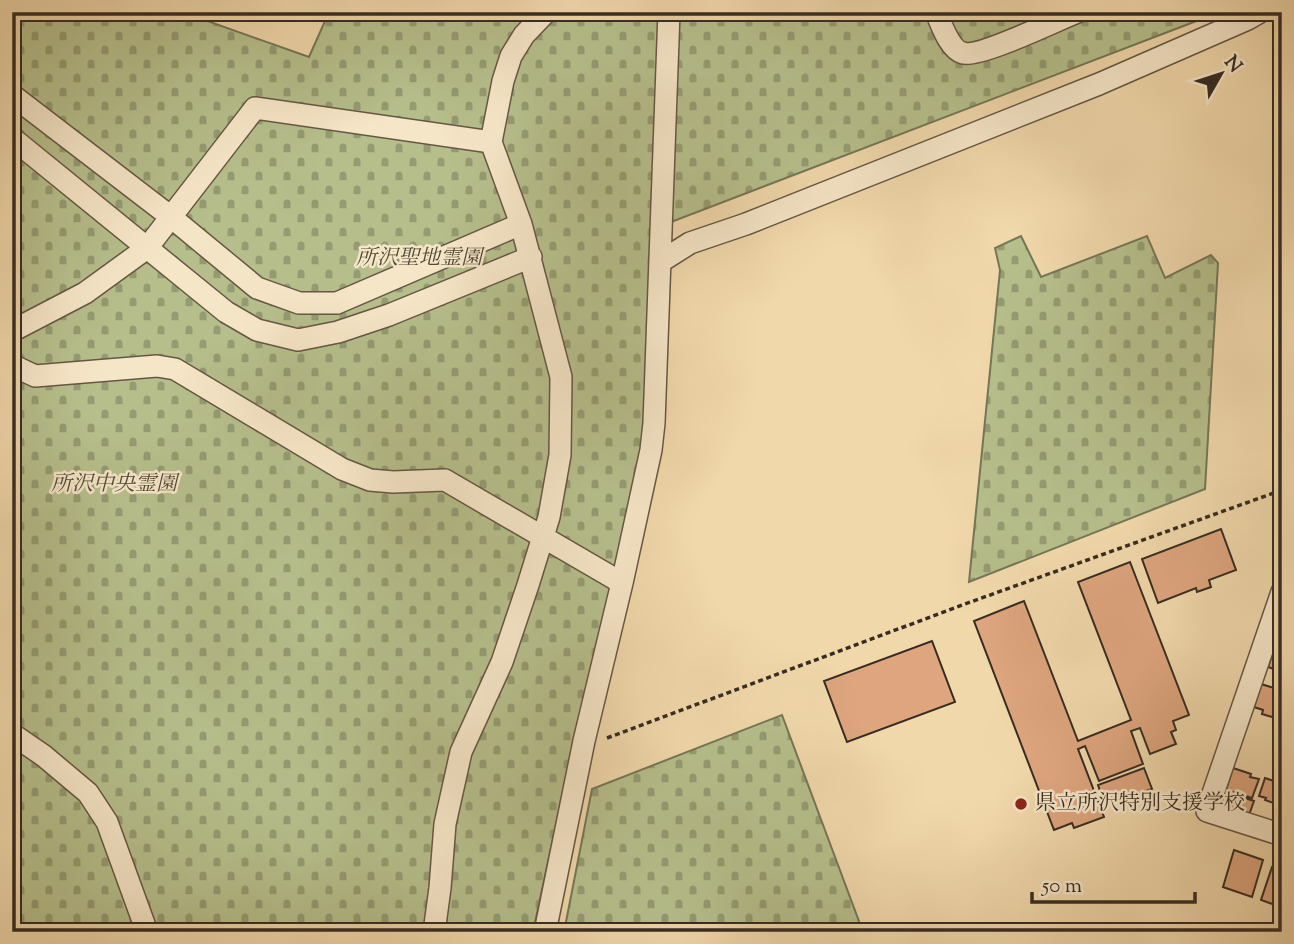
<svg xmlns="http://www.w3.org/2000/svg" width="1294" height="944" font-family="'Sorts Mill Goudy','Noto Serif JP',serif">
<style>
.cemetery{fill:url(#cemetery-stones);stroke:#767658;stroke-width:2}
.building{fill:#dea57e;stroke:#362c23;stroke-width:2}
.lines{fill:none;stroke-linecap:round;stroke-linejoin:round}
.minor-casing{stroke:#655745;stroke-width:24}
.path{stroke:#362c23;stroke-width:3.5;stroke-dasharray:5 3.5;stroke-linecap:butt}
.minor{stroke:#f6e6c8;stroke-width:21}
.poi-dot{fill:#8f2418;stroke:#f6e6c8;stroke-width:2.5}
.labels{text-anchor:middle;dominant-baseline:central;stroke-width:5;stroke-linejoin:round;paint-order:stroke}
.park-label{font-size:21px;font-style:italic;fill:#504938;stroke:#f6e6c8}
.poi-label{font-size:21px;fill:#362c23;stroke:#f6e6c8;text-anchor:start}
</style>
<defs>
<pattern id="cemetery-stones" width="16" height="16" patternUnits="userSpaceOnUse" patternTransform="scale(1.75)"><rect width="16" height="16" fill="#b6bf8c"/><path d="M2 7V4a2 2 0 0 1 4 0v3zM10 15v-3a2 2 0 0 1 4 0v3z" fill="#959b72"/></pattern>
</defs>
<rect width="100%" height="100%" fill="#f1d8ab"/>
<filter id="stains"><feTurbulence type="fractalNoise" baseFrequency=".00286" numOctaves="4"/><feColorMatrix values="0 0 0 0 .2 0 0 0 0 .09 0 0 0 0 .02 0 0 0 .5 -.17"/></filter>
<radialGradient id="worn" r=".72"><stop offset=".6" stop-color="#630" stop-opacity="0"/><stop offset="1" stop-color="#630" stop-opacity=".3"/></radialGradient>
<path class="cemetery" d="M12,12H182L309,57L329,12H1220L671,222L650,424L572,750L533,932H12Z
M1021,236L1041,277L1147,236L1165,278L1211,255L1218,263L1205,489L969,582L1000,270L995,248Z
M782,715L863,932H564L592,789Z"/>
<path class="building" d="M1221,529L1236,570L1209,580L1211,587L1197,592L1196,588L1158,603L1142,559Z
M1130,562L1189,715L1173,721L1176,730L1171,732L1176,744L1150,754L1140,728L1131,731L1143,764L1099,781L1085,746L1078,749L1104,817L1074,828L1072,823L1054,830L974,621L1024,601L1078,741L1131,720L1078,582Z
M1277,640L1282,642V672L1268,667Z
M932,641L955,702L847,742L824,681Z
M1276,682L1282,684V720L1262,714L1263,710L1254,707L1261,684L1274,688Z
M1144,768L1152,789L1105,805L1098,785Z
M1233,768L1251,774L1250,777L1259,779L1252,798L1226,790Z
M1265,778L1274,781L1278,779L1282,780V806L1265,800L1266,798L1259,796Z
M1230,793L1254,801L1249,815L1225,807Z
M1234,850L1263,860L1252,897L1223,887Z
M1280,857L1282,858V895L1278,906L1261,900L1272,867L1276,868Z"/>
<g class="lines">
<defs>
<path id="minor" d="M936,12C941,24 950,50 963,53C979,58 1057,20 1077,12
M12,95L171,217L257,288L299,303H337L521,224
M12,138L226,312L257,330L298,340L338,332L389,315L531,257
M660,262L690,243L746,224L1099,84L1248,19L1260,12
M12,331L85,293L147,248L255,108L491,142
M12,365L35,376L157,366L175,369L342,469L370,480L393,482L445,480L622,583
M1282,592L1207,811L1282,835
M12,734L44,756L88,793L107,822L147,932
M434,932L440,888L445,824L461,752L502,662L528,585L549,517L560,455L561,377L521,224L491,142L503,81L511,56L524,35L546,12
M545,932L584,741L622,583L651,450L654,423L669,12"/>
</defs>
<use href="#minor" class="minor-casing"/>
<path class="path" d="M607,738L965,604L1282,490"/>
<use href="#minor" class="minor"/>
</g>
<circle class="poi-dot" cx="1021" cy="804" r="7"/>
<g class="labels">
<g class="park-label">
<text x="419" y="259">所沢聖地霊園</text>
<text x="114" y="485">所沢中央霊園</text>
</g>
<g class="poi-label">
<text x="1035" y="804">県立所沢特別支援学校</text>
</g>
</g>
<rect width="1294" height="944" fill="none" stroke="#f1d8ab" stroke-width="42"/>
<rect x="14" y="14" width="1266" height="916" fill="none" stroke="#362c23" stroke-width="3.5"/>
<rect x="21" y="21" width="1252" height="902" fill="none" stroke="#362c23" stroke-width="2"/>
<g transform="translate(1221 74) rotate(51)" stroke="#f6e6c8" stroke-width="5" paint-order="stroke">
<path d="M0-5L12 26L0 18L-12 26Z" fill="#362c23"/>
<text y="-10" font-size="19" font-weight="bold" text-anchor="middle" fill="#362c23">N</text>
</g>
<path d="M1032 892v10h163v-10" fill="none" stroke="#362c23" stroke-width="3.5"/>
<text x="1042" y="892" font-size="21" fill="#362c23" stroke="#f6e6c8" stroke-width="5" paint-order="stroke">50 m</text>
<rect width="100%" height="100%" filter="url(#stains)"/>
<rect width="100%" height="100%" fill="url(#worn)"/>
</svg>
